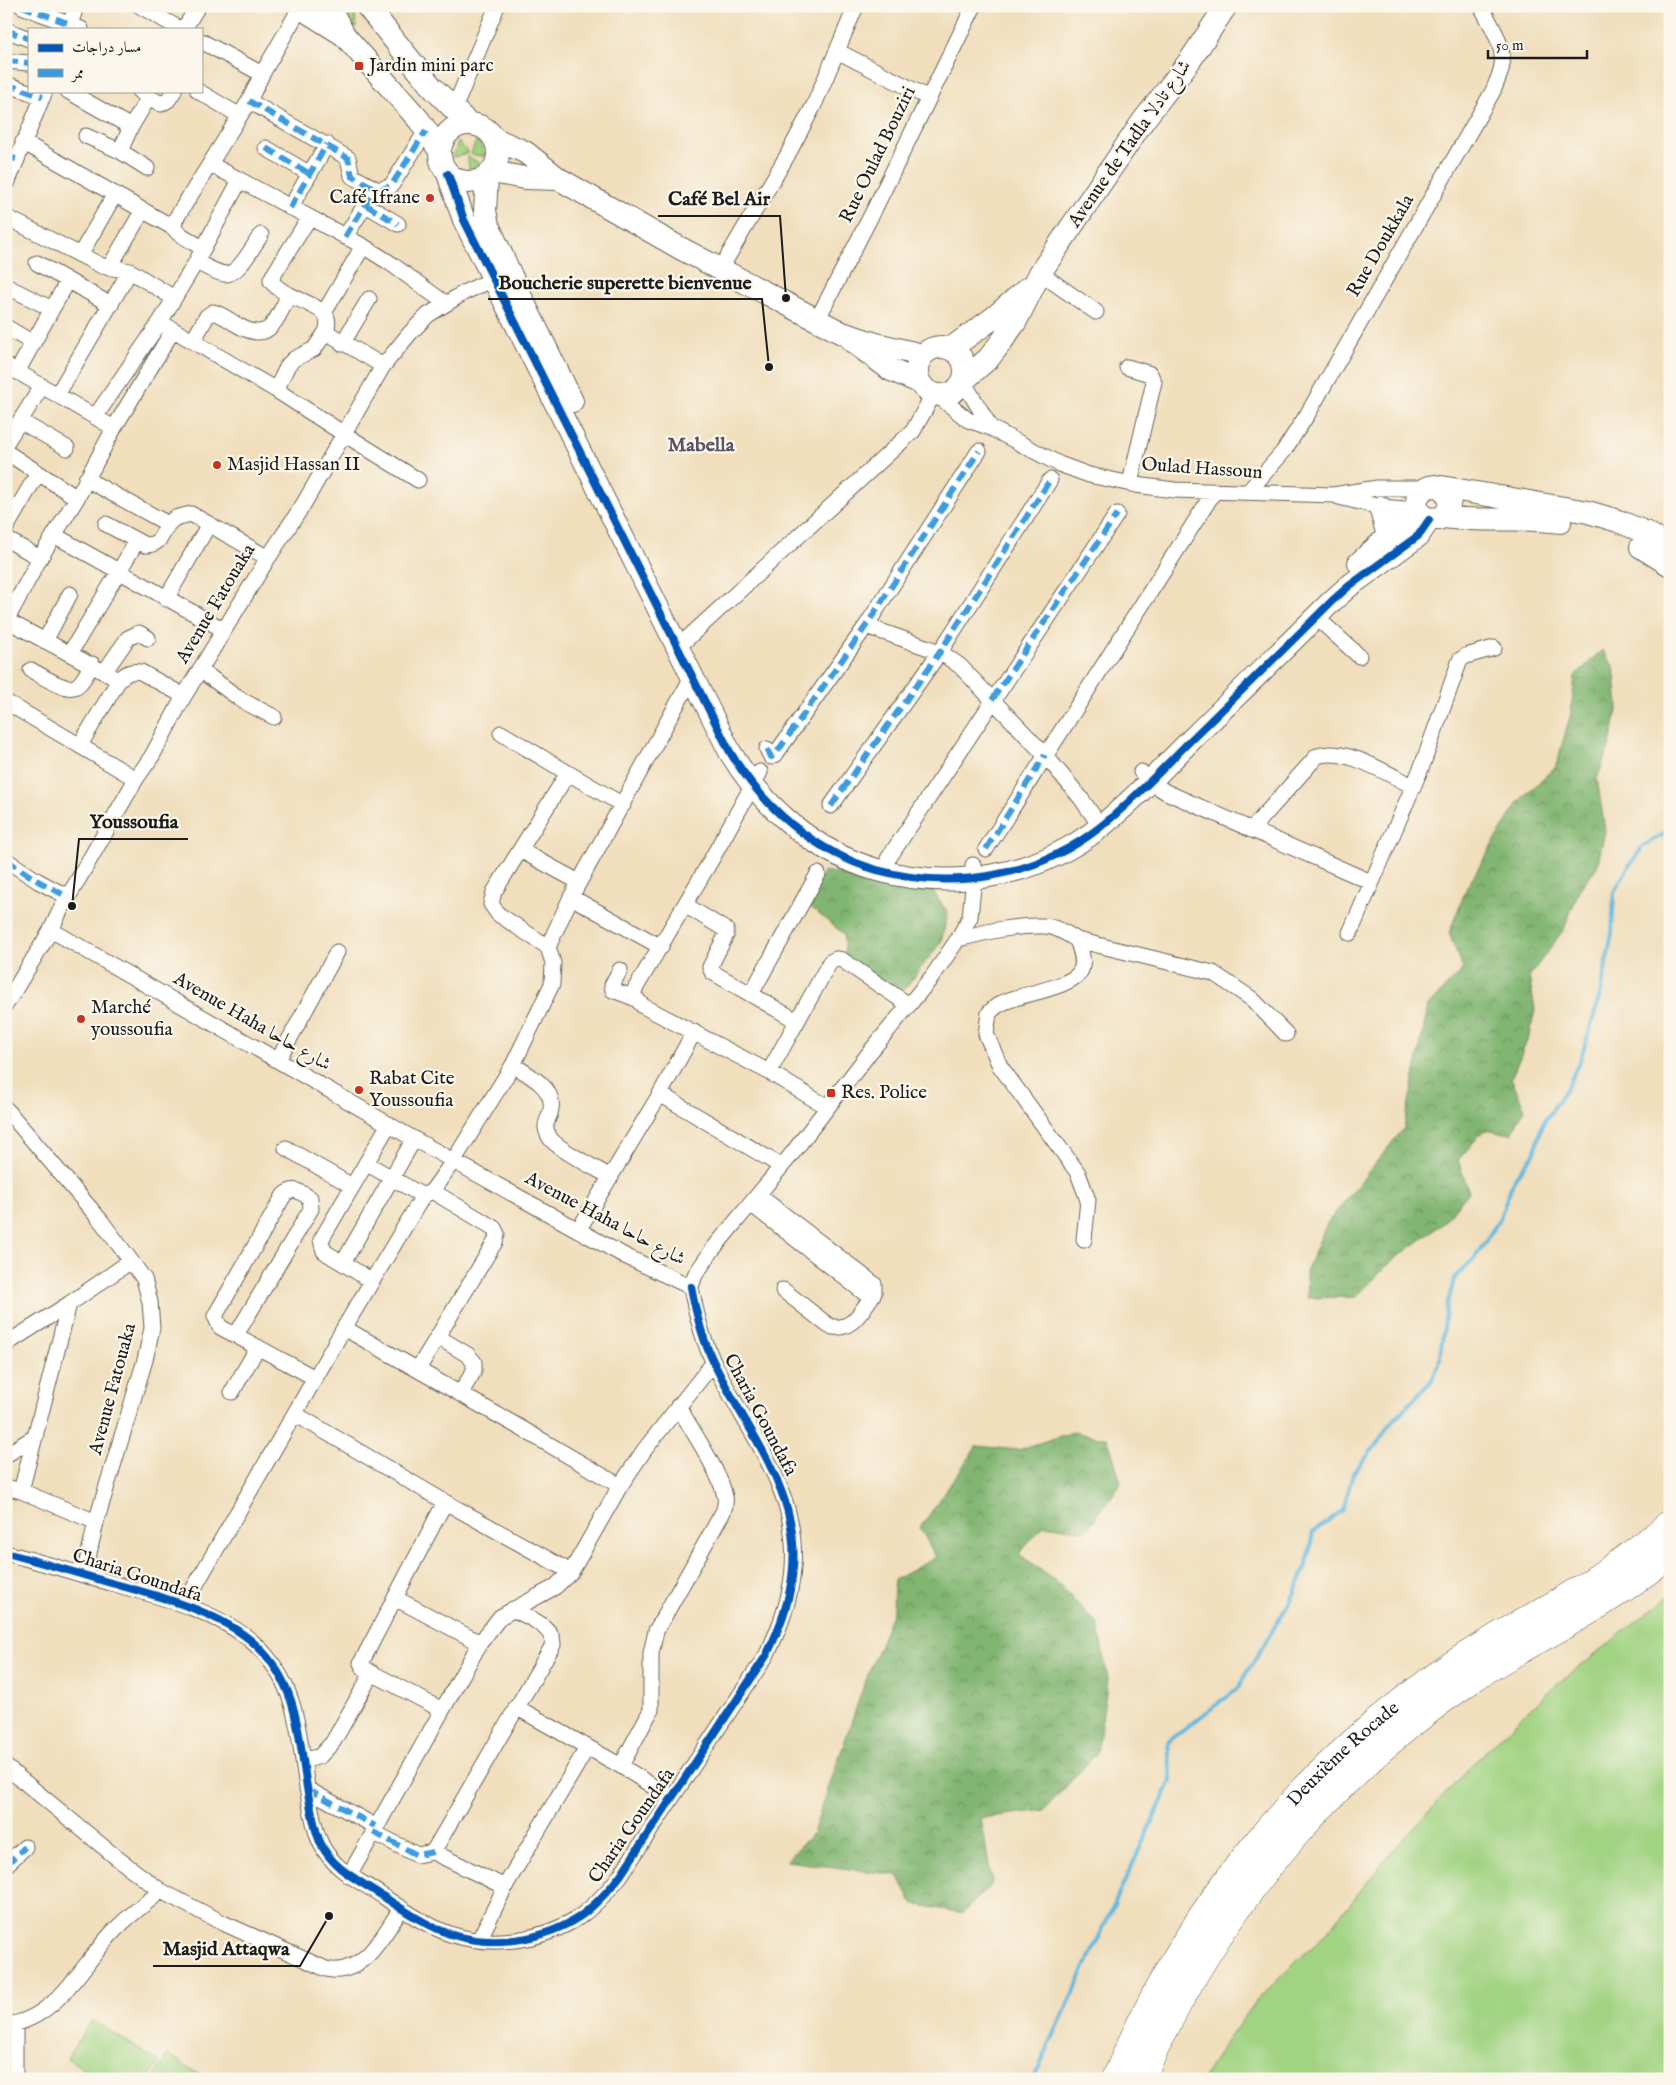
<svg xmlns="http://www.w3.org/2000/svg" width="1676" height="2085" font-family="'IM FELL English',Amiri,serif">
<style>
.green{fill:#a2d383;stroke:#5f7850}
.forest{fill:url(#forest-crowns);stroke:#4e6846}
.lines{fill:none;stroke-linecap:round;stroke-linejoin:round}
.stream{stroke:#61b8de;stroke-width:4}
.street-casing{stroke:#666054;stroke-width:17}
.secondary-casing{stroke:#666054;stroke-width:24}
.highway-casing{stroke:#666054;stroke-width:29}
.street{stroke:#fff;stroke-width:15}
.secondary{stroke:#fff;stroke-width:22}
.highway{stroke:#fff;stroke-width:28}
.quiet{stroke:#3c9bdf;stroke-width:6;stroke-dasharray:12 6;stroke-linecap:butt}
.cycleway-casing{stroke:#fbf7ec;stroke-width:11}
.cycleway{stroke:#0057b8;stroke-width:8}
.poi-dot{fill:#c8321e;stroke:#fbf7ec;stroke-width:2}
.labels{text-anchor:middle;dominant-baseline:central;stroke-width:4.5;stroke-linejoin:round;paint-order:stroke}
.poi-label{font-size:19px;fill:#1c1c1c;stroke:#fbf7ec;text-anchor:start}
.street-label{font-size:19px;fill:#1c1c1c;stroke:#fbf7ec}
.neighbourhood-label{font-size:20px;font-weight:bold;fill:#5b5265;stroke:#fbf7ec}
.leader{fill:none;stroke:#1c1c1c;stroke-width:2}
.callout-dot{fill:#1c1c1c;stroke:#fbf7ec;stroke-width:2}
.callout-label{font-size:20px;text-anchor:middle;font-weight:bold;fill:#1c1c1c;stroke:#fbf7ec;stroke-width:4.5;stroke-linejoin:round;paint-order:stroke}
</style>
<defs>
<pattern id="forest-crowns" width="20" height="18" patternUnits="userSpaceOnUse" patternTransform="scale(1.25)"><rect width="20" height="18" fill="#81b571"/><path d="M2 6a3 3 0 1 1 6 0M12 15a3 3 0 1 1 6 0" fill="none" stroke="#69925c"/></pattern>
</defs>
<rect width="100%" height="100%" fill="#fbf7ec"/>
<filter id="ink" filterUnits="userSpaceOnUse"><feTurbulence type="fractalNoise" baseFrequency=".02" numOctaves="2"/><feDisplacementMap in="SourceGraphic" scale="10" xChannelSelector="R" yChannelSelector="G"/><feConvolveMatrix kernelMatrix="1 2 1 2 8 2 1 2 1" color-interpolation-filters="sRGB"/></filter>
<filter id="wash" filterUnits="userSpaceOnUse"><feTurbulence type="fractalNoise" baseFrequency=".0096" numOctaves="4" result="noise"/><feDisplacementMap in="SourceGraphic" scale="20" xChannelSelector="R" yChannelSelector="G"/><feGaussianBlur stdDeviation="1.12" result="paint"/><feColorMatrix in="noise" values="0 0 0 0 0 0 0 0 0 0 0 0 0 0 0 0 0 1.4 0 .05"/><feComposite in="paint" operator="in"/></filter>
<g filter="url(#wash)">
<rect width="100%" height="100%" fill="#f0debc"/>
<path class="green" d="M340,11H355L356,27Z
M477,139L486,157L471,154Z
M458,142L469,153L453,157Z
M468,156L483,166L469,173Z
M1670,1595V2069L1668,2079H1203L1219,2052L1257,2000L1328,1931L1394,1849L1479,1758L1520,1718L1562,1680Z
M92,2020L159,2062L148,2079H100L67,2058Z
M168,2054L207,2079H153Z"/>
<path class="forest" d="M1602,650L1614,667L1618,706L1610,745L1597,778L1605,831L1597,867L1579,890L1564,929L1529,977L1535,1009L1530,1034L1511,1078L1525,1109L1511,1134L1484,1130L1458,1160L1469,1192L1441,1225L1393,1260L1356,1297L1307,1298L1306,1272L1327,1223L1404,1128L1428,1006L1463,969L1449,933L1467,887L1519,801L1556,766L1571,713L1575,676Z
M823,871L932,890L948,913L941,942L900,995L845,959L844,934L810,907Z
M1073,1432L1108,1439L1121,1483L1086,1531L1044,1525L1019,1554L1054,1580L1097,1623L1108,1679L1097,1753L1044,1810L981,1818L992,1883L963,1913L913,1904L898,1875L786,1861L813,1833L864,1685L893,1611L894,1580L936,1557L920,1528L977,1446L1018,1450Z"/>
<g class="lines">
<path class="stream" d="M1032,2079L1039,2067L1171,1781L1168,1742L1238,1688L1295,1593L1307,1563L1313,1532L1343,1510L1353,1473L1374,1448L1389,1425L1432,1380L1439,1364L1447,1305L1455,1277L1474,1259L1499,1220L1514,1179L1534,1154L1541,1127L1568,1086L1581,1058L1601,992L1612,933L1614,892L1629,866L1644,845L1670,831"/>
</g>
</g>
<g filter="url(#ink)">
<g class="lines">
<defs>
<path id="street" d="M22,6L81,29
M140,6L180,29
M69,29L76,6
M184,29L198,6
M6,30L29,39
M201,41L262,74
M837,51L929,98
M6,61L29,63
M6,84L43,97
M68,91L131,127
M139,91L161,104L168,100L174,91
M198,91L240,116
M249,101L348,158L352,176L378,190L391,186L426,131
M454,109L497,6
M86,136L120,151L147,168
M23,142L174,228
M266,148L310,174
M120,151L131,127L149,97
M210,164L363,246L390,263L445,303
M6,186L45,91
M366,205L398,224
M290,208L327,144
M6,217L102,266L130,271L174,298
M309,218L271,279V281C283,297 311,301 324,313C329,318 328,326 326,332L383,366
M345,237L375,189
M202,248L178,233L174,228L175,220L249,101L262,74L300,8
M80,255L115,194
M196,262C205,266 216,273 225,274C239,275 253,246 261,235
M37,263L111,305
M109,268L143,210
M721,268L787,156L814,105L856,6
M1040,273L1096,312
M6,286L52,309L17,372
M52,309L68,281
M324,313L363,246
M817,320L873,212L974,6
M160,322L276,390L344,434L418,480
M6,327L33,343
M193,341L207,316L213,312C221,314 228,319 234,323C269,345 274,324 289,295
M342,344L369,299
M6,365L95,417
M1127,367L1150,374L1154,382L1130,483
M963,381L991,428
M276,390L288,365L294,359L314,349L326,332
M57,395L130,271
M937,395L968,420L991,428L1059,464L1089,475L1136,485L1174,490L1333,495L1377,488H1426
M20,421L67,448
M114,428L173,330
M6,443L42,386
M6,452L77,498
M86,479L168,524C162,535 159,546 145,545L106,524
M1248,492L1283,452L1307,415L1493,91C1496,83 1501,74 1502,65C1505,45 1490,24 1481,6
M1339,497L1380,507L1417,510
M168,524L175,518L191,514L268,558
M6,528L38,473
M54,535L224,630
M6,539L40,558
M166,599L209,524
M1316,617L1359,656
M6,620L119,680C126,673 131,670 141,672L184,696
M6,621L40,558L77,498L114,428L95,417L160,322L196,262L240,180
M866,626L940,652L960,666L1045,755L1080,797L1101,827
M45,641L70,594
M678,647L913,431L933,395
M70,653L137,541
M31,670C42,676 68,694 78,685C84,680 88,671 92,664
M200,670L243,701L274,717
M105,671L128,638L139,633L148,638
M6,702L136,779
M501,733L568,773
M80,745L119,680
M767,749L771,757L775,755L866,626L979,451
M760,772L710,862L635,989L633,995L643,1006L769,1072L827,1107
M1141,772L1155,785L1166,792L1371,882
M831,806L940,652L1050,480
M1251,830L1317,756C1345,746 1387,774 1413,786
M986,849L1214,492
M520,850L579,882
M888,859L1117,514
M6,860L38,881L68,897
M571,897L661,947
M685,905L726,930V935L710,967L712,972L797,1021
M51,930L414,1139L625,1256L691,1287
M1350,933L1422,766L1460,660L1466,656L1494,648
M958,939C986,932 1015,925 1044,926C1055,926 1068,934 1077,940C1080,949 1085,960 1081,970C1073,988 1019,994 1002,1003C997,1005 993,1009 989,1013L986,1034L1000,1066L1078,1173L1088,1200L1084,1240
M1077,940L1213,973L1252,999L1286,1034
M548,947L498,914L491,904L494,892L568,773L623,805
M620,970L612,985L613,990L634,998
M751,994L818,874
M6,1004L51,930L60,911L136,779L152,756L184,696L268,558L303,505L383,366L410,333L428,315L465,292L501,276
M278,1060L337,952
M513,1065C527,1074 555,1087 551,1109C549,1122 541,1123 550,1138C557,1149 597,1169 611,1177
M769,1072L830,962L836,959L842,960L909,1005
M660,1094L781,1166
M6,1109L101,1221L131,1261L144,1279L150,1302L152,1328L145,1360L96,1522L84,1575
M286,1148L352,1186
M366,1163L423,1196
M758,1195L874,1284V1293C862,1310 852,1333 829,1326L783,1290
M751,1204L871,1298
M579,1229L660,1094L694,1032
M343,1263L414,1139
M372,1281L328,1254L324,1251L321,1240L389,1124
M691,1287L695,1275L713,1249L791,1155L870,1052L932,977L958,939L970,917L974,878L973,865
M344,1328L519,1427L620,1486
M236,1335L311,1209L310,1198C300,1192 294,1186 284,1195L215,1316L220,1327L315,1378
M438,1337L468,1355L474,1362V1371L460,1394
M6,1344L69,1304L131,1261
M418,1369L495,1242L497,1234L494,1228L432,1191
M232,1392L258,1347
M295,1414L445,1502L571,1572
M6,1455L36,1436
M6,1487L21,1491L96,1522
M21,1491L69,1304
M6,1553C41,1562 76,1573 111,1583C158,1596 219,1611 256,1645C303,1689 298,1746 310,1804C313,1818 315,1832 321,1844C334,1870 357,1879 381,1895C402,1909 425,1925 450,1934C492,1948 542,1941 579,1917C595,1906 608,1891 620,1876L766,1656C794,1601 804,1547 780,1488C763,1444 734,1406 714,1363C702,1339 696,1314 691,1287
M395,1598L480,1643
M184,1605L344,1328L423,1196L432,1191L454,1160L513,1065L552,984L553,963L548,947L571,897L692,677
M516,1707L621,1766L671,1798
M442,1710L372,1673L363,1667L361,1663L445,1502
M304,1761L320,1756L333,1742L372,1673
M621,1766L651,1710V1653L656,1631L723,1512C725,1507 726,1502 725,1497C721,1473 691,1429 678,1406
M6,1767L117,1858L161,1891L223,1923L326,1969C362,1978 385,1934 401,1908
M307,1789L375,1826
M373,1832L417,1855L433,1852L505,1887
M433,1852L553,1645C554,1626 527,1617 513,1609
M6,1865L25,1847
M349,1876L480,1643L500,1617L555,1587L571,1572L620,1486L645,1449L714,1362
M479,1940L507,1883L587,1748
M6,2025C57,2020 82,1964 114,1931C128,1916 145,1904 161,1891
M15,2079V2024"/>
<path id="secondary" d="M298,6L344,35
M329,6L344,35L419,120L440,151
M367,6L431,86L469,124
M440 153a29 29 0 1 1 58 0a29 29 0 1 1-58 0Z
M495,139L525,152L559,179L680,248L842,333L876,344L922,355
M492,172L525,178L559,179
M448,174L464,220L730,752C763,807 814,852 877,870C953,891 1036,877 1099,828C1132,802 1162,769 1192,739C1239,693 1286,647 1332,601L1349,586L1418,536L1429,520
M487,177L485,211L488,225L519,293L572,401
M852,341L891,370L919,382
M917 371a24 24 0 1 1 48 0a24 24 0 1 1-48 0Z
M950,349L992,319L1028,288
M963,381L989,358L1002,341L1016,321L1040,273L1143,121L1191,59L1226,6
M1443,489L1450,499L1448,512L1439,519L1425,518L1417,510C1415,496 1421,487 1435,486L1588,512L1618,521L1647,533L1670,547
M1380,507L1388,536
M1444,517C1482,523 1522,516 1560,522
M1641,547L1670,565
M1359,563L1417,510"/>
<g id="highway">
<path id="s1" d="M1116,2079C1186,1908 1304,1765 1457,1662C1493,1638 1531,1619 1568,1597C1604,1575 1638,1551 1670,1524"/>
<path d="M1141,2079C1212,1915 1325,1778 1473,1678C1510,1653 1550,1634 1588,1611C1617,1594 1644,1574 1670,1554"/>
</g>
</defs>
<use href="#street" class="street-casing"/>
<use href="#secondary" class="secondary-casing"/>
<use href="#highway" class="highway-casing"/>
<use href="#street" class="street"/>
<use href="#secondary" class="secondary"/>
<use href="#highway" class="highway"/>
<path class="quiet" d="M22,6L70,24
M6,30L29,39
M6,61L29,63
M6,84L43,97
M249,101L348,158L352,176L378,190L391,186L426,131
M266,148L310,174
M6,157L16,159
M366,205L398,224
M290,208L327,144
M345,237L375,189
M992,700L1117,514
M767,749L771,757L775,755L866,626L979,451
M831,806L940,652L1050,480
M986,849L1045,755
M6,860L38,881L68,897
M307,1789L375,1826
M373,1832L417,1855L433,1852
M6,1865L25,1847"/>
<defs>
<path id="cycleway" d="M448,174L464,220L730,752C763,807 814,852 877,870C953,891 1036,877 1099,828C1132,802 1162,769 1192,739C1239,693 1286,647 1332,601L1349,586L1418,536L1429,520
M6,1553C41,1562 76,1573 111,1583C158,1596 219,1611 256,1645C303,1689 298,1746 310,1804C313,1818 315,1832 321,1844C334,1870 357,1879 381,1895C402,1909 425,1925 450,1934C492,1948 542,1941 579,1917C595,1906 608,1891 620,1876L766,1656C794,1601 804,1547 780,1488C763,1444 734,1406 714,1363C702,1339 696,1314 691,1287"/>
</defs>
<use href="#cycleway" class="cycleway-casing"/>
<use href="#cycleway" class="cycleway"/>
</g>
</g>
<g class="poi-dot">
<rect x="354" y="61" width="10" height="10" rx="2.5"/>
<circle cx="430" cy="198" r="5"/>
<circle cx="217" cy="465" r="5"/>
<circle cx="81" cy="1019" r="5"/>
<circle cx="359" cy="1090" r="5"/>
<rect x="826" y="1088" width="10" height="10" rx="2.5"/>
</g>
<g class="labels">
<g class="poi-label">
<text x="369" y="66">Jardin mini parc</text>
<text x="420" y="198" text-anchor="end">Café Ifrane</text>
<text x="227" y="465">Masjid Hassan II</text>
<text x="91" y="1008">Marché<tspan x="91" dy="22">youssoufia</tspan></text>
<text x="369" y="1079">Rabat Cite<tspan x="369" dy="22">Youssoufia</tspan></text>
<text x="841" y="1093">Res. Police</text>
</g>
<g class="street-label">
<text transform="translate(1130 144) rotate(-55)">Avenue de Tadla شارع تادلا</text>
<text transform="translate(878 155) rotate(-64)">Rue Oulad Bouziri</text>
<text transform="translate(1381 246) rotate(-60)">Rue Doukkala</text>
<text transform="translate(1202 469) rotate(4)">Oulad Hassoun</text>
<text transform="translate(216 604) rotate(-59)">Avenue Fatouaka</text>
<text transform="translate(252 1022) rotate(30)">Avenue Haha شارع حاحا</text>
<text transform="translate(605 1219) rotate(28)">Avenue Haha شارع حاحا</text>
<text transform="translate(113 1389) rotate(-75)">Avenue Fatouaka</text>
<text transform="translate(760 1415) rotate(62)">Charia Goundafa</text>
<text transform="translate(137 1576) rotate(18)">Charia Goundafa</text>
<text stroke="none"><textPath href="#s1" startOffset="400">Deuxième Rocade</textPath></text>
<text transform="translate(632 1826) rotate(-55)">Charia Goundafa</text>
</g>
<g class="neighbourhood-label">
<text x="701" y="445">Mabella</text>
</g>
</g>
<path class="leader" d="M786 298L780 216H658M769 367L762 299H488M72 906L79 839H188M329 1916L300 1966H153"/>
<g class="callout-dot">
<circle cx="786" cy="298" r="5"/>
<circle cx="769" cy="367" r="5"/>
<circle cx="72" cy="906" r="5"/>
<circle cx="329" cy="1916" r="5"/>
</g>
<g class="callout-label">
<text x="719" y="205">Café Bel Air</text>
<text x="625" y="289">Boucherie superette bienvenue</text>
<text x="134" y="828">Youssoufia</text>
<text x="226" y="1955">Masjid Attaqwa</text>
</g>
<rect width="1676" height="2085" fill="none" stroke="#fbf7ec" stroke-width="25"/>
<rect x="28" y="28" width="175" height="65" fill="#fbf7ec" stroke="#a29f99"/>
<rect x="38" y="44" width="25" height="8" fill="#0057b8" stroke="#a29f99"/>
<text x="72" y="52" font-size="15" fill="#1c1c1c">مسار دراجات</text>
<rect x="38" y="69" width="25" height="8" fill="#3c9bdf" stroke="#a29f99"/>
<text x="72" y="78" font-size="15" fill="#1c1c1c">ممر</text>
<path d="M1488 50v8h99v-8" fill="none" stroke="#1c1c1c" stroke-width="2.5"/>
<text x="1496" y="50" font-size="15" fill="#1c1c1c" stroke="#fbf7ec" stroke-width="4" paint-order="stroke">50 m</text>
</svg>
